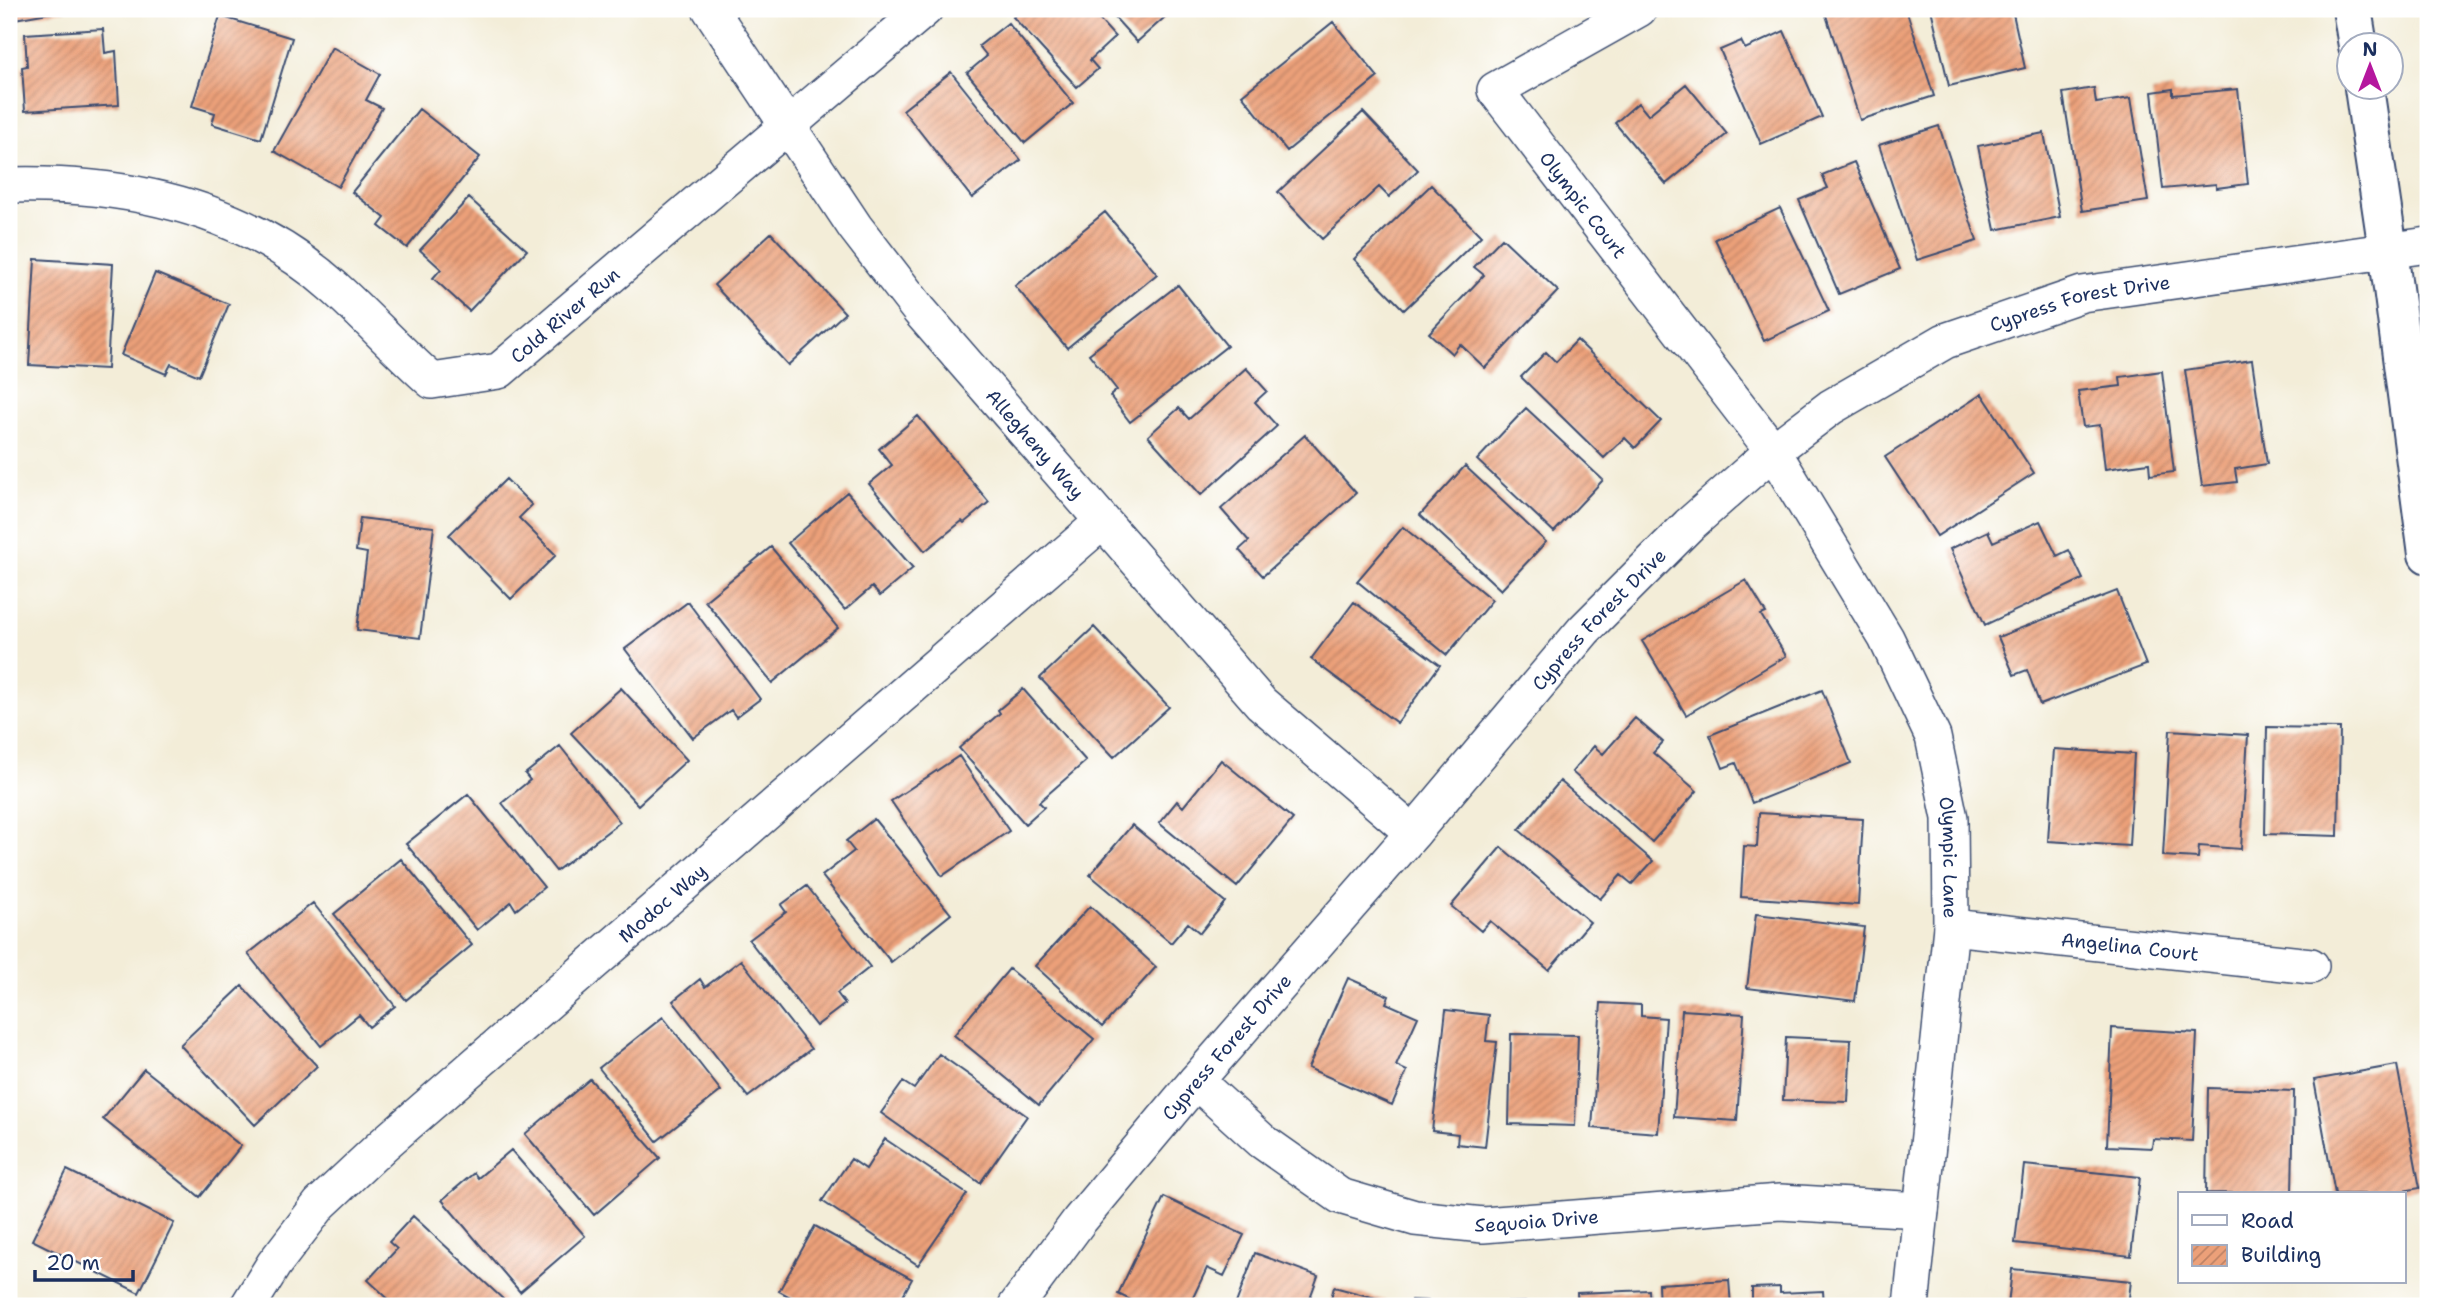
<svg xmlns="http://www.w3.org/2000/svg" width="2437" height="1315" font-family="'Shantell Sans',sans-serif">
<style>
.building{fill:url(#building-hatch)}
.lines{fill:none;stroke-linecap:round;stroke-linejoin:round}
.minor-casing{stroke:#3b4c70;stroke-width:38}
.tertiary-casing{stroke:#3b4c70;stroke-width:42}
.minor{stroke:#fff;stroke-width:35}
.tertiary{stroke:#fff;stroke-width:38}
.labels{text-anchor:middle;dominant-baseline:central;stroke-width:6;stroke-linejoin:round;paint-order:stroke}
.street-label{font-size:19px;fill:#1b2f5e;stroke:#fff}
</style>
<defs>
<pattern id="building-hatch" width="6" height="6" patternUnits="userSpaceOnUse" patternTransform="scale(1.75)"><rect width="6" height="6" fill="#eca079"/><path d="M-1 1l2-2M0 6l6-6M5 7l2-2" fill="none" stroke="#be8366"/></pattern>
</defs>
<rect width="100%" height="100%" fill="#fff"/>
<filter id="ink" filterUnits="userSpaceOnUse"><feTurbulence type="fractalNoise" baseFrequency=".0143" numOctaves="2"/><feDisplacementMap in="SourceGraphic" scale="14" xChannelSelector="R" yChannelSelector="G"/><feConvolveMatrix kernelMatrix="1 2 1 2 8 2 1 2 1" color-interpolation-filters="sRGB"/></filter>
<filter id="wash" filterUnits="userSpaceOnUse"><feTurbulence type="fractalNoise" baseFrequency=".00686" numOctaves="4" result="noise"/><feDisplacementMap in="SourceGraphic" scale="28" xChannelSelector="R" yChannelSelector="G"/><feGaussianBlur stdDeviation="1.57" result="paint"/><feColorMatrix in="noise" values="0 0 0 0 0 0 0 0 0 0 0 0 0 0 0 0 0 1.4 0 .05"/><feComposite in="paint" operator="in"/></filter>
<g filter="url(#wash)">
<rect width="100%" height="100%" fill="#f3edd8"/>
<g id="blocks">
<path class="building" d="M9,9H65V10L9,20Z
M1022,9H1090L1115,37L1090,60L1098,69L1077,87L1013,17Z
M1107,9H1174L1137,42Z
M1824,9H1906L1934,96L1860,120Z
M1931,9H2012L2025,68L1949,86Z
M220,16L292,38L261,139L212,124L215,113L192,106Z
M1333,22L1378,77L1287,151L1242,95Z
M1008,23L1073,103L1025,143L967,73L987,56L979,46Z
M103,29L105,53L116,51L119,105L25,111L22,67L27,66L25,34Z
M1784,31L1822,117L1761,144L1720,50L1741,41L1745,49Z
M332,47L380,74L366,100L382,108L338,187L274,151Z
M951,72L1021,160L972,198L903,110Z
M1686,84L1727,134L1666,184L1615,123L1638,103L1648,115Z
M2094,88L2096,103L2131,98L2148,201L2082,211L2063,93Z
M2173,89V95L2238,89L2248,184L2216,188V184L2163,189L2152,92Z
M419,109L480,157L407,248L379,226L385,218L352,192Z
M1363,112L1418,170L1389,197L1379,187L1322,239L1278,192Z
M1939,126L1977,241L1917,260L1879,145Z
M2044,133L2060,217L1995,230L1978,146Z
M1854,162L1900,269L1839,294L1799,200L1828,188L1822,175Z
M1431,185L1481,236L1404,310L1354,259Z
M469,198L527,250L469,311L433,278L441,269L420,250Z
M1780,208L1829,311L1764,341L1715,239Z
M1105,212L1157,274L1067,348L1015,286Z
M771,233L845,313L788,365L714,285Z
M1502,238L1558,291L1485,368L1460,344L1452,354L1429,333L1484,275L1474,267Z
M35,259L113,264L107,369L29,365Z
M155,273L229,304L199,376L171,364L166,374L121,355Z
M1178,285L1227,346L1130,422L1110,396L1117,390L1089,354Z
M1577,340L1661,421L1635,448L1625,438L1604,458L1521,377L1546,352L1556,362Z
M2252,360L2267,464L2235,469L2237,482L2202,486L2185,370Z
M1246,368L1267,391L1255,402L1277,426L1201,495L1148,436L1179,408L1189,419Z
M2162,371L2174,472L2150,475L2149,463L2105,469L2100,425L2083,427L2078,391L2121,386L2120,377Z
M1982,394L2034,473L1937,536L1885,457Z
M1526,408L1603,480L1554,532L1477,460Z
M918,416L989,502L964,523L962,521L925,551L869,484L892,465L879,449Z
M1305,435L1356,493L1263,576L1239,550L1249,541L1221,509Z
M1465,466L1546,542L1501,590L1420,515Z
M506,479L532,505L519,518L556,555L511,599L449,535Z
M847,492L913,568L880,596L872,587L845,610L788,543Z
M360,518L434,527L420,638L357,630L367,553L356,551Z
M2040,521L2057,556L2069,550L2083,579L1985,625L1950,549L1988,531L1993,542Z
M1403,527L1492,600L1447,655L1357,581Z
M771,547L838,628L772,683L705,601Z
M1746,580L1766,613L1761,615L1786,656L1686,715L1642,641Z
M2117,591L2146,665L2040,705L2027,670L2014,675L1998,637Z
M688,602L760,699L736,717L731,710L693,738L625,649Z
M1354,602L1440,665L1397,723L1311,659Z
M1094,627L1169,707L1114,757L1040,678Z
M621,688L687,760L638,805L571,733Z
M1023,689L1086,761L1039,802L1044,807L1025,824L959,748L1000,713L998,710Z
M1822,690L1851,763L1752,803L1736,763L1723,768L1710,735Z
M1635,718L1663,742L1653,753L1697,791L1652,842L1572,772L1594,746L1603,754Z
M2267,727L2340,728L2338,836L2265,834Z
M2170,730L2248,735L2241,849L2199,846L2198,858L2163,856Z
M560,746L620,822L556,871L502,803L530,780L525,774Z
M2054,749L2134,754L2129,846L2048,841Z
M959,756L1009,831L942,876L891,801Z
M1221,760L1293,819L1237,887L1159,823L1177,801L1183,807Z
M1560,781L1653,861L1632,884L1621,875L1600,899L1519,830Z
M468,794L544,887L516,910L511,902L477,930L406,844Z
M1759,813L1863,819L1858,905L1741,897L1744,846L1757,847Z
M874,819L951,914L891,962L822,876L854,851L846,841Z
M1132,825L1225,902L1200,933L1188,923L1171,943L1090,875Z
M1501,847L1590,922L1549,970L1490,921L1481,931L1451,906Z
M401,859L472,945L406,1000L334,914Z
M807,886L870,967L837,993L845,1004L816,1026L749,940L786,912L781,905Z
M313,903L395,1006L369,1027L359,1015L321,1046L248,954Z
M1090,906L1156,967L1102,1027L1035,966Z
M1756,914L1864,927L1855,1001L1747,988Z
M741,960L811,1049L748,1097L673,1001L700,979L705,987Z
M1009,969L1094,1039L1039,1105L954,1035Z
M1348,978L1389,996L1386,1003L1418,1017L1396,1066L1407,1071L1392,1105L1308,1068Z
M242,986L317,1066L255,1125L180,1045Z
M1601,1003L1641,1005V1016L1666,1018L1658,1133L1592,1128Z
M1446,1010L1489,1015L1486,1041L1497,1042L1485,1147L1457,1144L1458,1134L1432,1131Z
M1682,1010L1744,1014L1737,1121L1674,1117Z
M663,1017L721,1091L657,1141L599,1068Z
M2112,1028L2197,1033L2192,1141L2153,1139L2152,1148L2107,1146Z
M1511,1034L1578,1035L1575,1126L1509,1124Z
M1786,1037L1851,1040L1848,1102L1783,1100Z
M939,1054L1027,1116L980,1183L881,1113L903,1082L914,1089Z
M2397,1065L2420,1188L2386,1194H2335L2314,1080Z
M144,1069L241,1146L200,1197L103,1119Z
M590,1079L660,1158L594,1215L525,1134Z
M2208,1088L2294,1091L2292,1194L2206,1193Z
M885,1139L967,1194L918,1265L822,1201L851,1159L866,1169Z
M511,1150L585,1236L520,1292L442,1200L474,1173L478,1178Z
M2024,1165L2140,1177L2131,1256L2015,1243Z
M67,1170L174,1223L139,1293L32,1240Z
M1164,1197L1244,1235L1224,1276L1207,1268L1189,1306H1177L1168,1302L1166,1306H1143L1118,1294Z
M413,1216L504,1300L498,1306H396L368,1280L397,1249L389,1242Z
M815,1226L912,1279L897,1306H807L779,1291Z
M1255,1253L1318,1276L1307,1306H1235Z
M2012,1269L2131,1281L2128,1306H2008Z
M1729,1280L1731,1306H1659L1658,1284Z
M1334,1287L1398,1304L1397,1306H1329Z
M1780,1287V1293L1823,1291L1824,1306H1752V1288Z
M1649,1290L1650,1306H1578L1577,1293Z
M1411,1300L1448,1302V1306H1410Z
M1532,1302V1306H1494V1303Z"/>
</g>
</g>
<g filter="url(#ink)">
<use href="#blocks" fill-opacity="0" stroke="#3b4c70" stroke-width="2"/>
<g class="lines">
<defs>
<g id="minor">
<path id="s1" d="M710,9L855,227L919,310L1261,703L1413,833"/>
<path id="s2" d="M1639,9L1495,90L1773,451L1886,638L1933,737L1950,818L1951,927L1911,1306"/>
<path id="s3" d="M9,185C128,182 245,207 336,289C369,319 399,352 432,381L499,371L925,9"/>
<path id="s4" d="M1951,927L2311,966"/>
<path id="s5" d="M1196,1081L1262,1141L1340,1196L1415,1218L1483,1225L1780,1202L1921,1210"/>
<path id="s6" d="M248,1306L274,1264L320,1204L384,1144L1102,522"/>
<path id="s7" d="M1016,1306L1079,1221L1196,1081L1413,833L1584,630L1689,525L1773,451L1831,407L1945,341L2082,294L2428,245"/>
</g>
<path id="tertiary" d="M2352,9L2358,46
M2364,88L2388,250L2428,554"/>
</defs>
<use href="#minor" class="minor-casing"/>
<use href="#tertiary" class="tertiary-casing"/>
<use href="#minor" class="minor"/>
<use href="#tertiary" class="tertiary"/>
</g>
</g>
<g class="labels">
<g class="street-label">
<text stroke="none"><textPath href="#s2" startOffset="310">Olympic Court</textPath></text>
<text stroke="none"><textPath href="#s7" startOffset="1489">Cypress Forest Drive</textPath></text>
<text stroke="none"><textPath href="#s3" startOffset="639">Cold River Run</textPath></text>
<text stroke="none"><textPath href="#s1" startOffset="544">Allegheny Way</textPath></text>
<text stroke="none"><textPath href="#s7" startOffset="901">Cypress Forest Drive</textPath></text>
<text stroke="none"><textPath href="#s2" startOffset="1071">Olympic Lane</textPath></text>
<text stroke="none"><textPath href="#s6" startOffset="581">Modoc Way</textPath></text>
<text stroke="none"><textPath href="#s4" startOffset="180">Angelina Court</textPath></text>
<text stroke="none"><textPath href="#s7" startOffset="334">Cypress Forest Drive</textPath></text>
<text stroke="none"><textPath href="#s5" startOffset="385">Sequoia Drive</textPath></text>
</g>
</g>
<rect width="2437" height="1315" fill="none" stroke="#fff" stroke-width="35"/>
<rect x="2178" y="1192" width="228" height="91" fill="#ffffff" stroke="#a4acbf" stroke-width="2"/>
<rect x="2192" y="1215" width="35" height="10" fill="#ffffff" stroke="#a4acbf" stroke-width="2"/>
<text x="2241" y="1228" font-size="21" fill="#1b2f5e">Road</text>
<rect x="2192" y="1245" width="35" height="21" fill="url(#building-hatch)" stroke="#a4acbf" stroke-width="2"/>
<text x="2241" y="1262" font-size="21" fill="#1b2f5e">Building</text>
<g transform="translate(2370 66)"><circle r="33" fill="#ffffff" stroke="#a4acbf" stroke-width="2"/>
<path d="M0-5L12 26L0 18L-12 26Z" fill="#b5179e"/>
<text y="-10" font-size="19" font-weight="bold" text-anchor="middle" fill="#1b2f5e">N</text>
</g>
<path d="M35 1270v10h98v-10" fill="none" stroke="#1b2f5e" stroke-width="3.5"/>
<text x="46" y="1270" font-size="21" fill="#1b2f5e" stroke="#ffffff" stroke-width="5" paint-order="stroke">20 m</text>
</svg>
